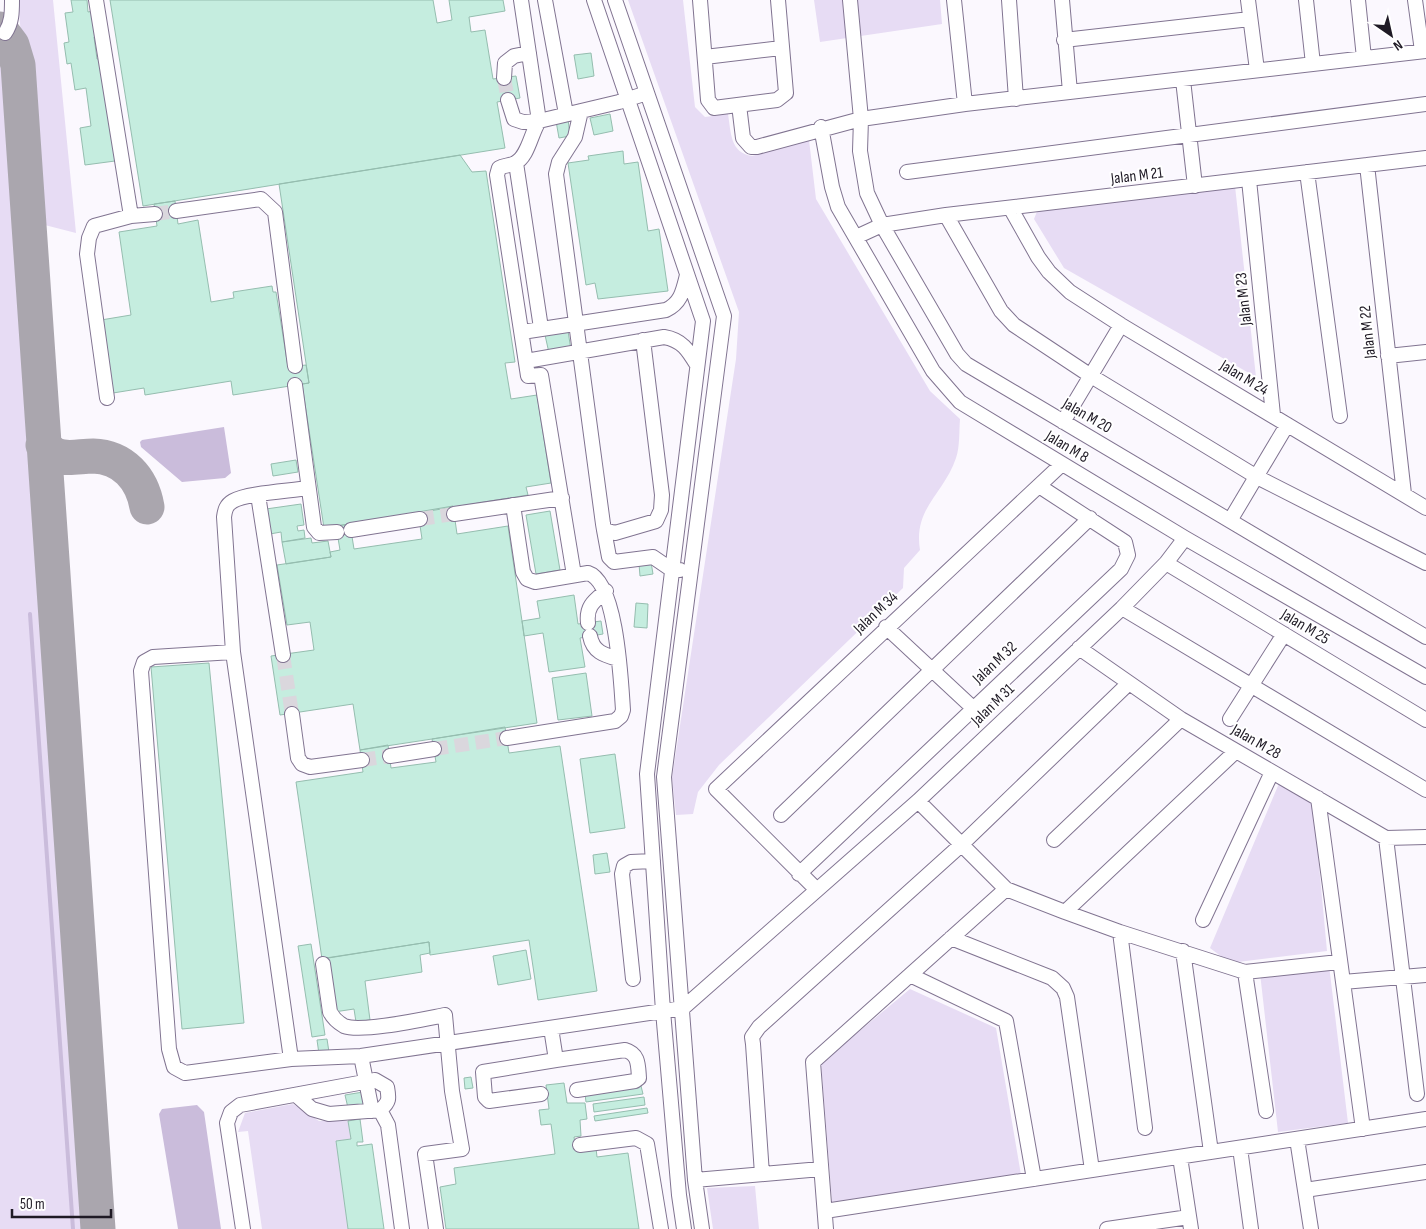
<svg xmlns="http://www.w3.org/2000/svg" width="1426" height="1229" font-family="'Sofia Sans Condensed',sans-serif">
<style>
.green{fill:#e7dcf4}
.water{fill:#cabcdb}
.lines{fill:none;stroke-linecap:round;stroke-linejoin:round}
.stream{stroke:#cabcdb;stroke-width:4}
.taxiway{stroke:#aaa6ae;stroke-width:35}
.building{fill:#c5eddf;stroke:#95bdaf}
.minor-tunnel{stroke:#dad7dd;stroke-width:14;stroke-dasharray:14 7;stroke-linecap:butt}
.minor-casing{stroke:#817491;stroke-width:16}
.minor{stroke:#fff;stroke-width:14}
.labels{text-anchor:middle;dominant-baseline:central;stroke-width:4;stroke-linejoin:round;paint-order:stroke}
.street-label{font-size:16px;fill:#1f1a25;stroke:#fff}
</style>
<rect width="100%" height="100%" fill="#fbf8fe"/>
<path class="green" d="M18,0H53L76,233L37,223Z
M628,0H683L695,107L705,117L728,114C731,132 730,153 752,156L809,140L816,199L930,391L960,419C959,431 960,447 956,458C944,494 913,508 920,550L904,568L903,588L719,765L698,792L693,814L676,815L672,778L736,359L739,312Z
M814,0H940L942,24L820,42Z
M0,42L7,54L8,66L48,589L90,1229H0Z
M1235,186L1256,377L1064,268L1034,219L1038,209Z
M1280,781L1313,801L1327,951L1230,963L1210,948Z
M1329,965L1348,1123L1278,1132L1260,973Z
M910,989L996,1028L1021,1175L832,1202L821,1063Z
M293,1104L319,1121H348L351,1139L336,1141L348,1229H262L248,1131L238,1132L245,1113Z
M755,1186L759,1229H713L707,1188Z"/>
<path class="water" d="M224,427L231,473L225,478L182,482L141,447L140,442L142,440Z
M197,1105L204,1112L221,1229H178L159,1114L162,1109Z"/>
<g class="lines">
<path class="stream" d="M30,614L73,1229"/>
<path class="taxiway" d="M0,29L12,45L18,65L98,1229
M43,445C47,448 51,453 55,455C67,460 80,456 93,456C123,457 142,478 147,507"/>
</g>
<path class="building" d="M71,0H87L88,12L93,11L97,37H94L97,59H101L115,161L85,165L80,128L91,126L86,88L75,90L71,63L67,64L64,43L69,42L65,13L73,12Z
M110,0H433L437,23L452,20L449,0H503L505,11L469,17L471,32L485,30L493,79L516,76L520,98L497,102L505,148L143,206Z
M591,53L594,76L578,79L574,55Z
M610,114L613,131L594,135L590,118Z
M568,119L570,136L559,138L556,121Z
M623,151L624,164L638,162L648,231L659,229L668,291L598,299L595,283L586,285L568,163L589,160L588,156Z
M460,155L472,172L486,171L515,362L505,363L511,399L537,395L551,483L526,487L528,495L324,528L302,384L309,383L279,184Z
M175,201L178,224L198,220L211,302L234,298L233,292L272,286L273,292H276L288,367L306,365L309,383L233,395L231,381L145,395L144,388L113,393L101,320L131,315L119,232L157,226L154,204Z
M568,331L571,350L549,353L545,335Z
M296,460L298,472L273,476L271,464Z
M301,504L304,525L297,526L298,531L304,530L305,538L282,542L281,532L270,534L266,509Z
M453,506L457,534L508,526L537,723L360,750L353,704L280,715L271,656L314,650L310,622L287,625L277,565L331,557L330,552L340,550L336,526L350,524L354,549L422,539L418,512Z
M550,511L560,570L536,574L526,515Z
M311,538L312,543L328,541L331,557L286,564L282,542Z
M651,562L653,574L640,576L639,564Z
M574,595L578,624L601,621L603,634L580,638L585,667L549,672L543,633L524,636L522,621L540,618L537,601Z
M636,603L648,604L647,628L634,627Z
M209,663L244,1023L182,1029L151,667Z
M586,673L592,716L558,720L552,678Z
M505,727L509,753L560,746L597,991L538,1000L529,940L430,955L429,942L322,959L296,782L363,772L360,750L388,745L391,768L436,762L432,739Z
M615,754L625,828L590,833L580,759Z
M607,853L610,872L595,874L593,855Z
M429,942L430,953L420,955L422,972L365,981L370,1020L356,1022L354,1009L334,1012L326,958Z
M311,944L325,1035L312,1037L298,946Z
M526,950L531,979L498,985L493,956Z
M327,1039L329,1052L319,1054L317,1040Z
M471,1077L473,1088L465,1089L464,1078Z
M564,1083L567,1103H585L587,1119L580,1120L581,1136L574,1137L576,1151L596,1148L597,1157L628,1153L639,1229H446L440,1187L456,1184L454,1168L555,1154L551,1124L541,1125L539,1110L549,1109L546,1085Z
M641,1086L643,1094L586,1102L585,1094Z
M363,1092L365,1104L348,1108L345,1095Z
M644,1097L645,1105L594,1112L593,1104Z
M647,1108L648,1113L595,1121L594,1116Z
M360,1119L363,1142H357V1146L372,1144L384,1229H348L336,1141L351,1139L348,1121Z"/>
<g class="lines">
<path class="minor-tunnel" d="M504,78L508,100
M155,214L176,211
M420,519L454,514
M283,655L292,714
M434,749L507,738
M362,760L390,756"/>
<defs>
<path id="minor" d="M96,0L131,216
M545,0L566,114
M594,0L703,321L647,774L663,1011L679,1195L684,1229
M615,0L724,316L664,777L695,1180L702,1229
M700,0L708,100L714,108L777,100L786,93L778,0
M850,0L861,119L860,151L867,193L882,225L957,354L966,364L1426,637
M954,0L965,104
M1009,0L1016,99
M1062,0L1070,92
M1248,0L1257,70
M1306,0L1313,64
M1358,0L1364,58
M1415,0L1422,51
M5,33C12,23 12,12 12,0
M1064,40L1250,19
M705,57L781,48
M504,78L505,63L514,56L529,53
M1183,80L1195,186
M508,100L514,119L523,122L539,121L521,0
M739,105L743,138L751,147H757L861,119L965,104L1426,51
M581,111L575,137L559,162L556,174L603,524L604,530L615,533L656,521L661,510L662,495L643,340
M821,127L832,187L838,207L933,371L960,402L1185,538L1426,677
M516,163L541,328
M1367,165L1404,494
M907,172L1426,104
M1307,172L1340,416
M1249,180L1273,415
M1011,209L1038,257L1049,272L1070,292L1121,325L1426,508
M176,211L261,199L275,212L295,366
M946,215L1001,311L1014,325L1091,376L1257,477L1426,563
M856,237L882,225L946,215L1426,158
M522,332L666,310C681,303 683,291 687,275
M1388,356L1426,352
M526,361L664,337C682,340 688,350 697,365
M295,385L314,527L319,533L337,532
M107,398L87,254L89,238L94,226L131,216L155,214
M1063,422L1121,325
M258,495L283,655
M454,514L562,498
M1231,519L1287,425
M351,530L420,519
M604,530L609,557L614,562L653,557L672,570H680
M1166,563L1426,720
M574,575L541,375L528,376L497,175L499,168C504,165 510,166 515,163C528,157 531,133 539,121L619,102L647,93
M1122,608L1426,790
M588,623C586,606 594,601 606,591
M886,627L973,708
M590,636C593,652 604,655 618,659
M1079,648L1181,719L1386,838L1426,837
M233,652L291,1059L185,1073L174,1067L169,1049L141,671L144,662L153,657Z
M233,652L224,517C225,510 226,505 233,501C247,493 290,491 308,488
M292,714L298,758L302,764L310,767L362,760
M1230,719L1284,634
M507,738L615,721L621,716L623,710C621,682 617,582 588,573L535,582L527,579L523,572L513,505
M390,756L434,749
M1318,798L1363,1129
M918,801L1006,889L1065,912L1120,932L1245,972L1339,962
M781,815L1090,518
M1386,838L1417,1094
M1054,840L1181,719
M799,874L1121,569L1128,555L1125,542L1039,486
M816,889L716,789L1062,464
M1065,912L1236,751
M1203,920L1272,772
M1120,932L1145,1128
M951,938L1052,978L1063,988L1067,997L1092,1170
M1183,951L1211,1152
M323,964L330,1012C333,1018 339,1023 344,1026C361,1033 424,1019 445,1015L452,1091L462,1149L425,1154L436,1229
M1245,972L1266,1111
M910,975L1006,1021L1034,1179
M633,979L622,874L624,866L631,862L653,861
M1343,982L1426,975
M551,1028L556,1060L625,1050C639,1054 638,1065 639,1078L635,1081L577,1090
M361,1056L372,1111
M291,1059L361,1056L683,1008L918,801L1122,608L1166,563L1185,538
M541,1094L489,1101L485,1097L483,1072L556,1060
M380,1110L388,1125L402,1229
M1297,1139L1311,1229
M580,1145L636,1138L647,1144L661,1229
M1240,1148L1251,1229
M1180,1157L1191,1229
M762,1174L753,1044L752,1037L759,1027L961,845L1129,683
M695,1180L821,1169
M1305,1190L1426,1172
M825,1211L1426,1119
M243,1229L227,1123L231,1112L240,1105L375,1080L387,1087C389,1098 390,1102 380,1110L329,1114L312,1109L296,1095
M826,1229L813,1062L1006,889
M1107,1229L1189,1217"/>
</defs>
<use href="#minor" class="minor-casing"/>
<use href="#minor" class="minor"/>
</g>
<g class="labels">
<g class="street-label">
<text transform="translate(1137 176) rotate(-7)">Jalan M 21</text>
<text transform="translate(1244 299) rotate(-96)">Jalan M 23</text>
<text transform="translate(1368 332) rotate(-96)">Jalan M 22</text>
<text transform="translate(1244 378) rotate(31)">Jalan M 24</text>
<text transform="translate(1087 416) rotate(30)">Jalan M 20</text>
<text transform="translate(1067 447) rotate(31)">Jalan M 8</text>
<text transform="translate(876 613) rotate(-43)">Jalan M 34</text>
<text transform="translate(1305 627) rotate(31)">Jalan M 25</text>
<text transform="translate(995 663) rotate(-43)">Jalan M 32</text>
<text transform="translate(993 705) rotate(-44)">Jalan M 31</text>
<text transform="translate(1256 742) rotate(30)">Jalan M 28</text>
</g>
</g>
<g transform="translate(1391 35) rotate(146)" stroke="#ffffff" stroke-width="4" paint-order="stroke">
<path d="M0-4L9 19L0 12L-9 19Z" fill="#1f1a25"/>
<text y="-8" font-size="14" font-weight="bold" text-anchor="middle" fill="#1f1a25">N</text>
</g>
<path d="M12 1209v8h99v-8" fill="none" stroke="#1f1a25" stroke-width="2.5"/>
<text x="20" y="1209" font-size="15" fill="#1f1a25" stroke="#ffffff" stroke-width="4" paint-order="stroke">50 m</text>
</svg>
